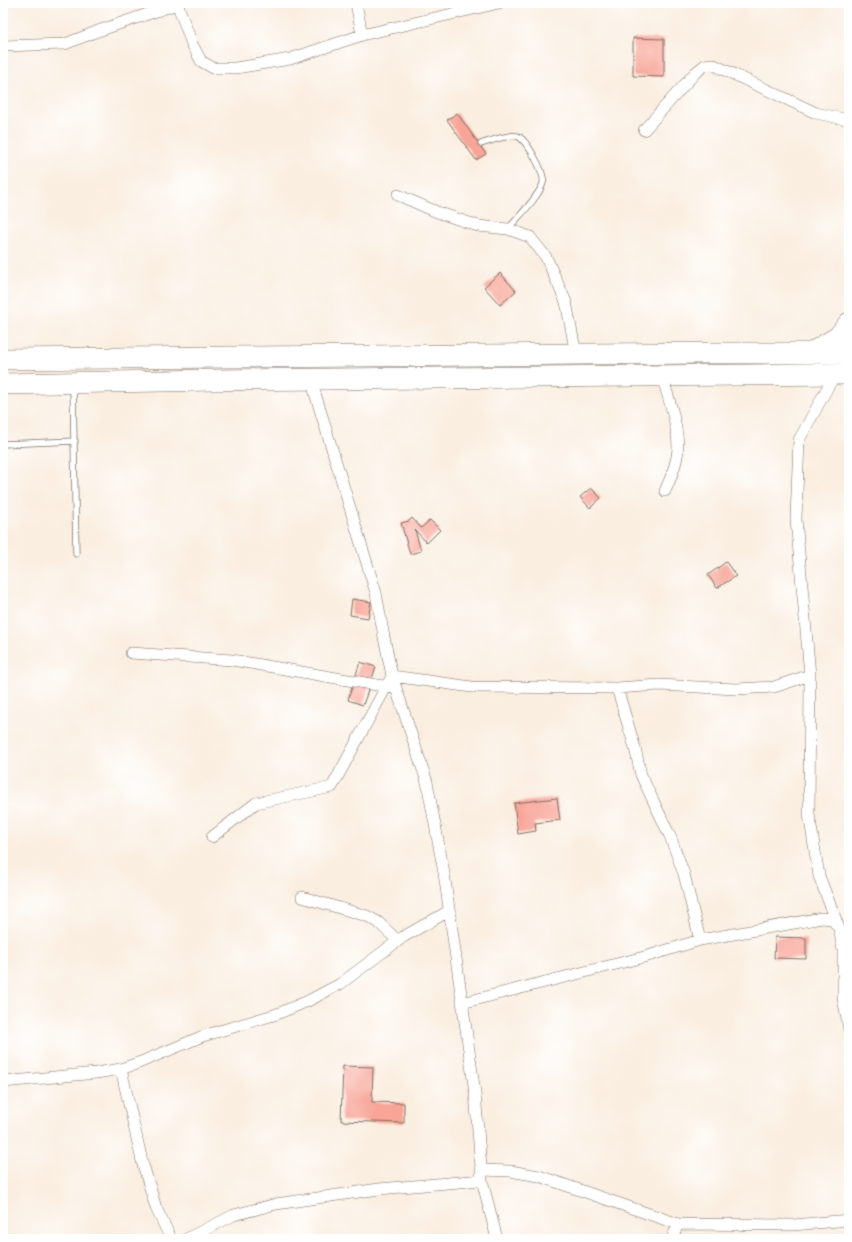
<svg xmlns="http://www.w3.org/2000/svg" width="852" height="1242" font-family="Mynerve,sans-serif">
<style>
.building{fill:#f8a598}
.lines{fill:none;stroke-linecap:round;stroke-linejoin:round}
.lane-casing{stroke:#7e6f62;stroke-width:7}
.street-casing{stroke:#7e6f62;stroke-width:12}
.highway-casing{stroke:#7e6f62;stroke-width:22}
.lane{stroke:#fff;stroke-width:5.5}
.street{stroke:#fff;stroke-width:11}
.highway{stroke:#fff;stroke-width:21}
</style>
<rect width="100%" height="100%" fill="#fff"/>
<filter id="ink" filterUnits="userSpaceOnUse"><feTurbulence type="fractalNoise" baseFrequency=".025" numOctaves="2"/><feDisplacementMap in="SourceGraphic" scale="8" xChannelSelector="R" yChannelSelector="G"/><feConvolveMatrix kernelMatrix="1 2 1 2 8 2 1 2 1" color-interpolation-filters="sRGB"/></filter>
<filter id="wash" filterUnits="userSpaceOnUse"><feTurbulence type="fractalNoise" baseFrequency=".012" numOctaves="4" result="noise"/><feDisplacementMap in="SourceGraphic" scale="16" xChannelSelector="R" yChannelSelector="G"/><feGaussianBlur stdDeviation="0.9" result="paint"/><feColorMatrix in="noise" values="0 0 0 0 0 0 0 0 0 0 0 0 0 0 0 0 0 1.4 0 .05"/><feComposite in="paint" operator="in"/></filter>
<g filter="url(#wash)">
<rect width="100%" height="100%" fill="#faeee0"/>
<g id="blocks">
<path class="building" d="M633,38L664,39V77L633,76Z
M457,113L486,154L476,160L447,120Z
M500,273L516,291L500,305L484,287Z
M591,488L601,498L590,508L580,497Z
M412,518L421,528L430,520L440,530L427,543L415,530L421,551L410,554L401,523L409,521Z
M726,562L736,576L717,588L708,575Z
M352,599L371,602L368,618L350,615Z
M360,662L376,667L363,705L348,700Z
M557,798L560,820L535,823L536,831L518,834L514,803Z
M775,937L806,938V959L774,958Z
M343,1066L373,1067L372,1102L404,1103V1123L341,1121Z"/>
</g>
</g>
<g filter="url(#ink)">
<use href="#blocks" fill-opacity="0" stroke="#7e6f62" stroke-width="1"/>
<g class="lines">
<defs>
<path id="lane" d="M481,144C490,141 508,134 517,136C526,138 546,174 543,183C539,197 518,217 508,229
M73,386L76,554
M3,444L75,441"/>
<path id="street" d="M177,3L192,44L201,61L213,68H236L290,59L362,35L499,3
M356,3L362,35
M3,46L65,44L98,31L177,4
M644,130L695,73L705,65L712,64L816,113L849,120
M398,195L437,212L478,226L508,229L530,237L546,257L566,302L576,354
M835,374L799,440L796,519L810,675L809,814L819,876L839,928
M662,376C669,399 678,426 678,449C677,464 671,478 665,491
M311,380L376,593L384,637L392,676L427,782L444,873L475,1093L482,1180L497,1239
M131,653L232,660L394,688
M617,688L635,748L641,775L670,836L684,874L700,940
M212,837L256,803L332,787L392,676L472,687L617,688L659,685L736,689L774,687L810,675
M302,897L367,916L378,922L398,941
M462,1003L648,956L700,940L822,918L832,919L839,928L843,950V998L849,1029
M121,1069L142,1161L156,1208L171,1239
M3,1082L96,1073L121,1069L141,1062L203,1036L277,1014L308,1001L340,984L403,937L449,911
M481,1170L510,1171L539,1176L678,1224L793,1225L849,1220
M186,1239L234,1215L276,1204L379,1189L482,1180
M672,1239L678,1224"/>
<path id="highway" d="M813,352L838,337L849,323
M3,359L712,353H849
M3,384L214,380L849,374"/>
</defs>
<use href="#lane" class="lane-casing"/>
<use href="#street" class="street-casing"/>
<use href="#highway" class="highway-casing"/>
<use href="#lane" class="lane"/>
<use href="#street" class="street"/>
<use href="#highway" class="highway"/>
</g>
</g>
<rect width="852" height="1242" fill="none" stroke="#fff" stroke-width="16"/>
</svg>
